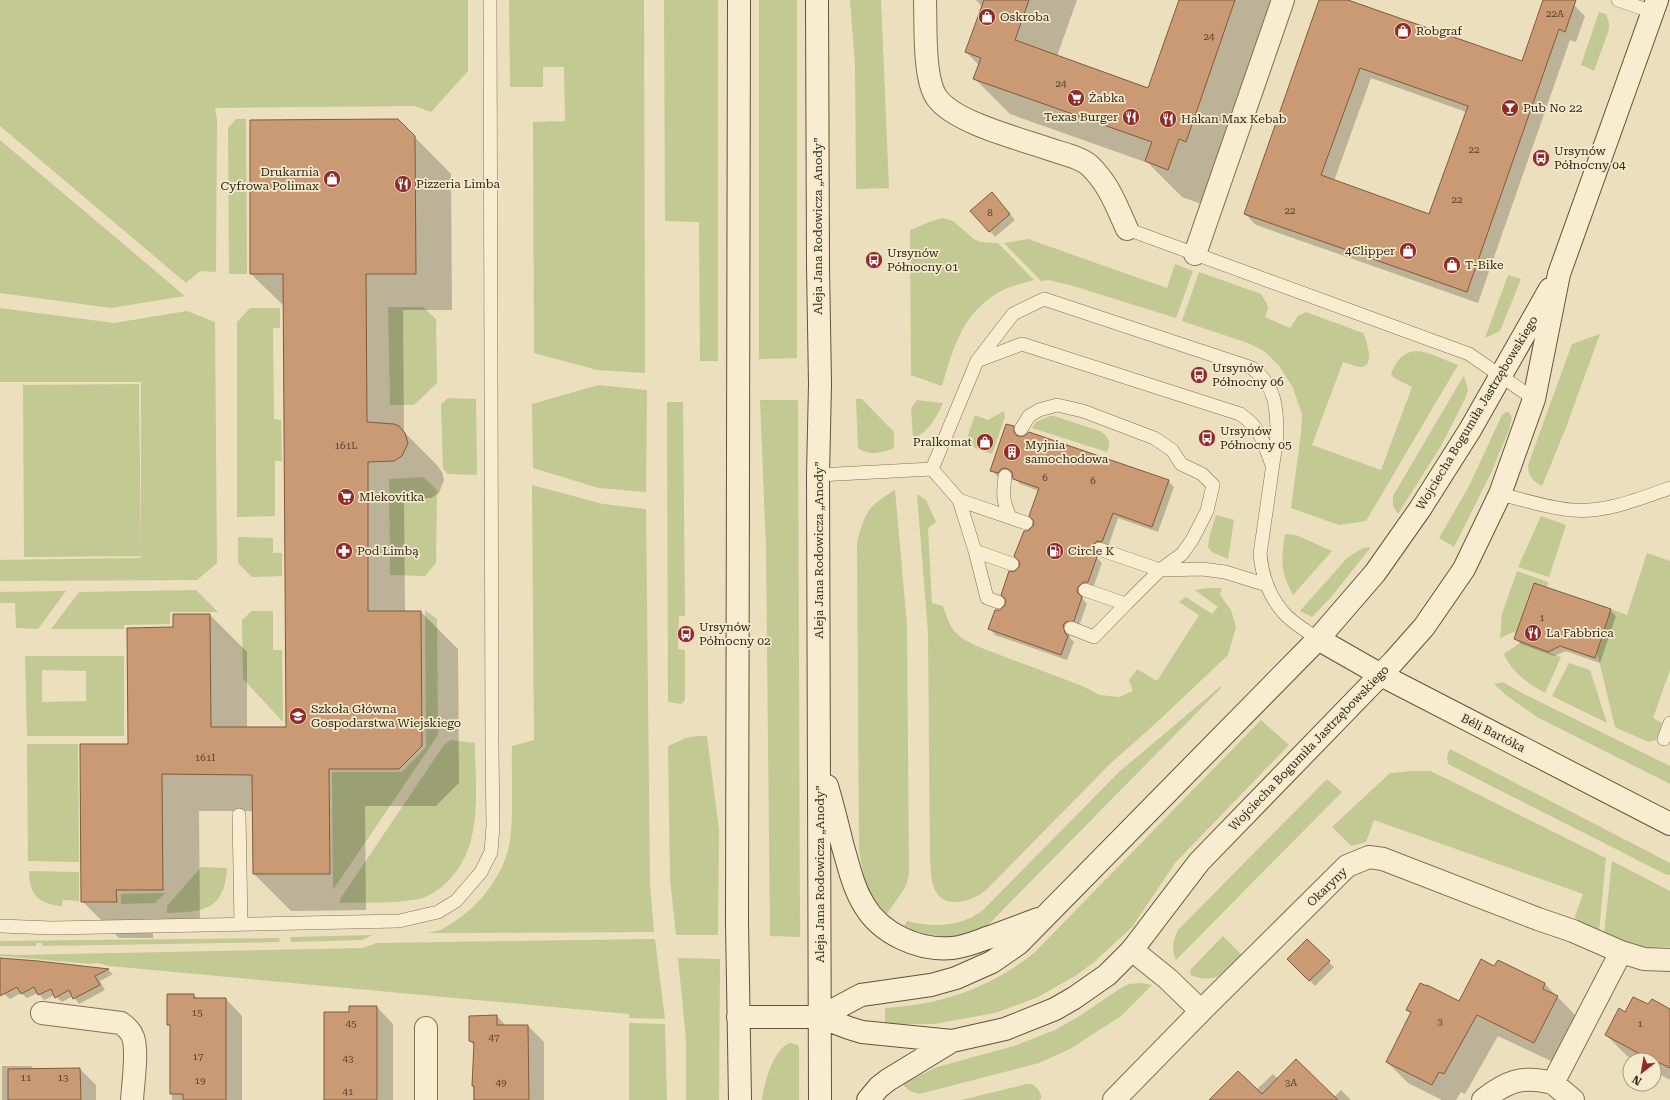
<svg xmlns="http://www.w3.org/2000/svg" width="1670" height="1100" font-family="'Roboto Serif',serif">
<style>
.green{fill:#c2c992;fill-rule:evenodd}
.shadow{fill:#0003;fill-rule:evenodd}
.building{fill:#ca9a74;stroke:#825a3d;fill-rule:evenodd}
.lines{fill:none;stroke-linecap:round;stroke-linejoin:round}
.lane-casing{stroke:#837057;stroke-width:14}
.street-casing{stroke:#837057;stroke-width:24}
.secondary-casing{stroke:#65513a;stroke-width:24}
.lane{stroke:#f8edd0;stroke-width:13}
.street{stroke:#f8edd0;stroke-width:22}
.secondary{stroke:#f8edd0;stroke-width:22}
.labels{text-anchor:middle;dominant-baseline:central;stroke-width:3.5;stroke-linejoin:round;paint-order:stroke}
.number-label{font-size:10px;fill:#594431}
.poi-label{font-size:12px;fill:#33271b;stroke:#f4eacc;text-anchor:start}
.street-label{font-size:12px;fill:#33271b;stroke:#f4eacc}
</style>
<rect width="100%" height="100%" fill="#ecdfbd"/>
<path class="green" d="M0,0H468V71L431,112L414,106L215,108L217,120L216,272L200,271L186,283L0,126Z
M509,0H644L645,373L597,370L534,353L533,122L565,121L564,67H543V87H510Z
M664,0H718V361H700L699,222L665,221Z
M759,0H797V358L759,359Z
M850,0H881L889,188L856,189L855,65Z
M1599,12L1606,14L1609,23V29L1594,71L1581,65Z
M236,119H246L247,274H229L228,128Z
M0,140L185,296L111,308L0,293Z
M943,218L953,221L974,239L980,242L998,243L1034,280C1024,283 1014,285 1005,289C963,310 954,345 942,386L911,375L910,230L932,221Z
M1028,239L1167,288L1175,264L1193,271L1176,318L1070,285L1048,280L1041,281L1004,243Z
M1199,272L1261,294L1267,304L1268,309L1265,317L1290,328L1298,316L1306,312L1363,333C1366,339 1376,367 1361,367C1356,367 1348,363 1343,362L1312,445L1381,470L1412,387L1394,378L1391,374C1406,336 1430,355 1458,365L1366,521L1339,525L1291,508L1301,433L1302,414L1293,388L1280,367L1264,351L1248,343L1182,321Z
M1508,275L1521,279L1500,331L1485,338Z
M388,307H423L436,319L437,383L414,405H390Z
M0,308L114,323L187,311L215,322L217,563L197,580L0,581V560L141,558V382H0Z
M250,308H280V328H273L274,419L281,420L282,461H275V516L237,517V322Z
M1600,334L1565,430L1542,486C1532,481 1528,475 1528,465L1572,344Z
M1464,375L1468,390L1465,399L1441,446L1398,514L1393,506V496Z
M139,384L141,556L24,557L23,385Z
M598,385L647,390L646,492L599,488L533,468L532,404Z
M448,398L476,399L477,475L448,474L443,469L441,404Z
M856,399H862L894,432V448C883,453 868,456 858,448Z
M760,400H798L800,937L770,936L766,548Z
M917,400L943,403C937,417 928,432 913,439L911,408Z
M667,402H683L685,616H679L678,649L685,650V700L681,704L668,702Z
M1004,411L1005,417L992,454L965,444L975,415L988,420Z
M1506,412H1509L1512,418L1509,430L1491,473L1454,547L1439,538L1469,486L1502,415Z
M1050,416H1054L1100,431C1108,437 1112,442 1107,452L1032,428L1036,422Z
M423,477L437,490L436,563L425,576L390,575L389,479Z
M532,485L603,504L646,509L650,884L654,932L426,933C432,932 439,931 444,928C476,911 504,877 510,841C514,811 511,776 512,746L534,740Z
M895,490L907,625L909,874L906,886L887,914C867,894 863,877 859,849L857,542C865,512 868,506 895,490Z
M917,494L926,500L936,522L928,528L932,603L943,606C951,631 955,636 979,647L1080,685L1100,695L1119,697L1133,691L1129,680L1137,669L1157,681L1199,615L1179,602L1186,597L1212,614L1218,607L1195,590L1207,588H1222L1220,595L1231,610L1236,627L1228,655L1156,723L1111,763L985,891C972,901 943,911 934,888C931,880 931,871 930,863L928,633Z
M1216,515L1234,520L1228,559L1212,552L1208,547L1210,534Z
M1541,516L1566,525L1549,577L1518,567Z
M1285,534L1296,535L1332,551L1293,595C1280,571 1281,561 1285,534Z
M238,537L273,538V553H282V576L252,577L238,563Z
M1371,547L1332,596L1312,617L1300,611L1348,557L1363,548Z
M1647,553L1670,561V670L1653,718L1662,723L1656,740L1648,742L1615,727L1597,652L1611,609L1627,615Z
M1517,571L1548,582L1547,587L1533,583L1516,634L1513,632L1500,638L1502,614Z
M196,590L218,612H170V624L124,625V629H51L79,592Z
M66,591L38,629L16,628L15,603H0V592Z
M425,610L437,619L438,735L333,890L332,772H402L426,747Z
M252,611H273V650H282L283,722L243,679L242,620Z
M1521,642L1561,657L1545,693C1528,683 1512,673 1504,654Z
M25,656H124V736H27ZM42,670L86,671V701L42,702Z
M1569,663L1590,670L1607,723L1552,696Z
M1503,682L1522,693L1670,766V784L1537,717L1506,695L1494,684Z
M1221,686L1222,687L987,926C980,930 972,935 964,937C946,942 920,935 904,927L907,921C933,928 961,927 983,910L1119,772Z
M1261,720L1289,745L1175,863L1132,927L1093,963L1075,976L1036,998L995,1013L934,1024H885V1008C941,1005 990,988 1034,953Z
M697,736H707L719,830L718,935H676L670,879L668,746L686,738Z
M451,740L475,743C475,789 484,844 449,880C441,888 431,896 419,899C394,904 365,902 340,903V899L444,745Z
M27,744H78L79,862L28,861Z
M1450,749L1670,863V874L1667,875L1448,764L1447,757Z
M1412,771H1430L1445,778L1606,858L1599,932L1576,923L1575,916L1583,894L1374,820L1366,842L1351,846L1332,827L1390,773Z
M1327,779L1342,792L1176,960C1171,949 1173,940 1178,930Z
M1612,861L1670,891V947L1643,948L1604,934Z
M201,867L227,868C225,910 203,912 167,913V906Z
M29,871L79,872V901L63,900L62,906C39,904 29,895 29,871Z
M165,893L155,903L121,904V894Z
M373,935L362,940L291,942L290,937Z
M1223,936L1242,955C1225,972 1217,985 1190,975L1191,969Z
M279,938L280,942L43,946L42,943H36V946H0V941Z
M655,939L665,1019L629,1018V1014L109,966L97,963L91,964L0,956V954L15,955L363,948L377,943Z
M678,958L720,959L719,1100H686V1040Z
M1141,983L1152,985L1121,1016L1070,1049L1039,1063L919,1094L910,1091L902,1084L937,1067L1014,1046L1055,1030L1078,1017L1121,988L1129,984Z
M629,1023L665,1024L667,1100H629Z
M790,1043L798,1045L799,1048V1100H762C764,1084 773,1049 790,1043Z
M1027,1084H1032L1038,1089L1042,1097L1039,1100H961Z"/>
<path class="shadow" d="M976,0H1077L1057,56L1149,89L1180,0H1284L1204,205L1182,197L1148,163L1010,114L975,79L979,65L966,52L982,7Z
M1320,0H1345L1523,62L1544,0H1560L1574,5L1585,16L1576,42L1570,40L1478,303L1256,225L1245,214ZM1371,78L1466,112L1430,215L1334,181Z
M398,120L451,174L452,310H403L404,432L436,464L442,472L444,480L439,493L431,498L404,499L405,612H421L458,649L459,783L436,806H365L366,910L291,911L254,874V811H199L200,926L153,927V938H119L82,901L129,745L174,628L210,615L247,652V728H287L285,307L251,274Z
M997,199L1015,220L995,237L972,211Z
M1013,427L1019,433V437L1168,481L1174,487L1158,532L1118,518L1108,547L1097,552V558L1102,563L1093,588L1083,593V599L1087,604L1079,626L1069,632L1070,638L1074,642L1067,660L995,635L990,629L1000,611L1006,606L1014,573L1020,567L1028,532L1034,526L1039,491L1020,484L1014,478L1013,473L1007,474L1004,479L997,476L991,470Z
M1610,610L1616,616L1600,663L1566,651L1554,656L1521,644L1515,639Z
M1307,941L1334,967L1315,986L1289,959Z
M0,959L108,970L113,974L100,981L105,990L79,1004L73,996L62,1002L55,995L44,1000L38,993L27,998L21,993L10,999L4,994L0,985Z
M1498,961L1545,984L1578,1018L1555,1063L1498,1036L1465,1094L1461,1092L1456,1100H1442L1408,1083L1387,1062L1412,1014L1407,1010L1459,1002L1494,968Z
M193,995L198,999H226L242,1016V1100H172L171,1027L168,1025Z
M1649,1006L1670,1010V1080L1654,1071V1060H1635L1627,1056L1606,1035L1626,1013Z
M377,1007L393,1024V1100H325L350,1013Z
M497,1016L506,1026H528L544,1042V1100H473L474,1046L470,1041Z
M2,1066H31L34,1069H80L96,1085V1100H2Z
M1273,1074L1278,1079L1334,1097L1341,1090L1351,1100H1211L1244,1076L1257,1089Z"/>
<path class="building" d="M984,0H1029L1015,40L1148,88L1179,0H1235L1186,142L1179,139L1168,170L1145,161L1152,142L973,79L981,58L965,52Z
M1319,0H1348L1522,61L1543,0H1576L1565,32L1559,29L1467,292L1244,214ZM1360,68L1468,106L1429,214L1321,175Z
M398,119L415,136L416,274H366L367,422L394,424L399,426L405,433L408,443L402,456L394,461L368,462V611H421L422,746L399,769H329L330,874H253L252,775L162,774L163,890H116L117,902H81L80,744H128L127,628L173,627V614H210L211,727H286L283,274H250V120Z
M992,192L1010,214L989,232L970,211Z
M1006,424L1014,426V432L1017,436H1024L1029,432L1169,480L1152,527L1113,513L1102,542L1097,541L1092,546L1091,551L1097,557L1088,582H1083L1078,587L1077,592L1082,597L1074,621L1066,622L1063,625L1065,633L1068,636L1061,655L988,629L995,610H1000L1005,605L1006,600L1001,595L1009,571L1014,572L1019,567L1020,562L1014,556L1024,531H1028L1033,526L1034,521L1029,516L1039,488L1013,479L1012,472L1006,468L1001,469L998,473L990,471Z
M1534,583L1611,609L1595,658L1560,646L1548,652L1514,639Z
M1307,939L1330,961L1309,981L1287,959Z
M0,958L38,961L109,969L95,976L100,985L73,999L69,990L55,998L51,989L38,995L34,987L21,994L17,987L0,996Z
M1481,959L1494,966L1498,960L1545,983L1543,989L1558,996L1534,1043L1477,1015L1444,1074L1439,1072L1432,1085L1386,1062L1411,1012L1406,1010L1420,983L1427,986V985L1459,1001Z
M167,994H194V998H226V1100H183V1094H170V1025H167Z
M1633,997L1648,1004L1652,999L1670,1009V1068L1652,1059L1651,1060L1605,1035L1619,1008L1625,1012Z
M349,1006H377V1100H324V1012H349Z
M497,1015V1025H528L529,1100H474V1086H472L474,1042L469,1041V1016Z
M1296,1059L1338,1100H1209L1238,1071L1262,1094Z
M80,1068L81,1100H8V1069Z"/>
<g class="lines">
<defs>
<path id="lane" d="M1618,0L1653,12
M1127,229L1469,354L1534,399
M977,361L1022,344L1240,414C1261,428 1263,442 1272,465
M1021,429L1029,416L1039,410L1057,405L1083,411L1154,438L1172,450L1181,464L1202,474L1213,485L1207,511L1192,540L1182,554L1160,570L1126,604L1085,590
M932,469L977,361L1013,314L1044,299L1252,368C1276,386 1277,408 1277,436L1260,554C1262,575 1269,596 1283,612C1292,623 1307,631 1318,639
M932,469L959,500L1026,523
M818,475L932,469
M1005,476C1003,494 1002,502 1011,518
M1500,494C1524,500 1548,508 1572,510C1605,513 1639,499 1670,488
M959,500L975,551L1012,564
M1099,549L1160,570L1202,569L1225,572L1267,585
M975,551L987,598L998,602
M1071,628L1094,637L1126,604
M1664,739L1670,723
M239,815L241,924
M0,926L52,928L399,921L438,912L456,901L481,872L491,852L493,826L492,750L490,0"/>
<path id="street" d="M925,0C926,24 923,79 937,98C956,124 1025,140 1055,151C1065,154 1081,158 1089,165C1109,184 1116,205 1127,229
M1195,254L1283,0
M1132,950L1168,979L1201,1011
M42,1013L121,1023C126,1027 131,1031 133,1037C138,1052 133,1083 132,1100
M426,1100V1028
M1114,1100L1201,1011L1347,866L1369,857L1383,859L1538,919L1573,931L1621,952L1644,959L1670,960
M1483,1100C1507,1081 1523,1075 1553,1083
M1573,1100L1553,1083L1621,952"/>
<path id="secondary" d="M739,0L737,923L740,1100
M817,0L818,266L820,384L818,475L820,1100
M1318,639L1381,675L1670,824
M827,786C833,806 838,827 843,847C849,867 853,887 864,905C881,934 919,951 952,948C965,947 978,941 990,937C1006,931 1022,925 1038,919
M738,1017H820L849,1028L862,1032L952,1041
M820,1017L861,995L931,985L956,978L992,962L1018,944L1318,639L1375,573L1420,509L1470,430L1550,289
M868,1100L879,1087L888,1080L952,1041L1005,1029L1055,1009L1074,998L1107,975L1132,950L1199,862L1393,662L1424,627L1464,569L1500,494L1534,399L1559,274L1657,0"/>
</defs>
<use href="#lane" class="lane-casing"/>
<use href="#street" class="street-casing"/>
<use href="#secondary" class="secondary-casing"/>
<use href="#lane" class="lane"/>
<use href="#street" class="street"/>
<use href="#secondary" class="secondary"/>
</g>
<defs>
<symbol id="shop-disc" viewBox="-11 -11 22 22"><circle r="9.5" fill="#912a28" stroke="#f4eacc"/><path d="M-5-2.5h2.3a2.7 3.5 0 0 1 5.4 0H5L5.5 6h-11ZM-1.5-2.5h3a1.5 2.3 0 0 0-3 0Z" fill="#fff"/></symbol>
<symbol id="supermarket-disc" viewBox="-11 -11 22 22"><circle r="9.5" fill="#912a28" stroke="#f4eacc"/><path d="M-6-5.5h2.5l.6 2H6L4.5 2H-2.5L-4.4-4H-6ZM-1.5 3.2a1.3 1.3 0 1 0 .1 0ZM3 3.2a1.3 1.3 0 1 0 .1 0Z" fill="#fff"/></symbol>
<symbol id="bar-disc" viewBox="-11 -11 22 22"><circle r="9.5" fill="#912a28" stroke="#f4eacc"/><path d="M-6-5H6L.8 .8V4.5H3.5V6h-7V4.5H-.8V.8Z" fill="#fff"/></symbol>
<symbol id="restaurant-disc" viewBox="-11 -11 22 22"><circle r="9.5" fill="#912a28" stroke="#f4eacc"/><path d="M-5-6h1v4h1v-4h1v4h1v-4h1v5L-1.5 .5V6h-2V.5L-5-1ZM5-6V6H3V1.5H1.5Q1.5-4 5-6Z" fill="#fff"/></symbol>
<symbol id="bus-disc" viewBox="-11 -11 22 22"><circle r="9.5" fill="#912a28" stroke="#f4eacc"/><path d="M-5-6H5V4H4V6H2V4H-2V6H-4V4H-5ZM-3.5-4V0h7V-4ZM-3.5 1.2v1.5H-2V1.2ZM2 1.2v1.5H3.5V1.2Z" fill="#fff"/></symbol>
<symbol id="building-disc" viewBox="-11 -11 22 22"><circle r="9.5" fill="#912a28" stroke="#f4eacc"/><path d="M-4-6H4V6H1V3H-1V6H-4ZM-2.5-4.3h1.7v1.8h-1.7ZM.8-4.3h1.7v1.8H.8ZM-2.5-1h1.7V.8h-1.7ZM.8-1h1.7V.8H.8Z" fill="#fff"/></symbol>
<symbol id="pharmacy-disc" viewBox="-11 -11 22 22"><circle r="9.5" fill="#912a28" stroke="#f4eacc"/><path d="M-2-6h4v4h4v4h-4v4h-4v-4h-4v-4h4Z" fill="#fff"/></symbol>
<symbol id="fuel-disc" viewBox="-11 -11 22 22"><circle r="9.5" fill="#912a28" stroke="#f4eacc"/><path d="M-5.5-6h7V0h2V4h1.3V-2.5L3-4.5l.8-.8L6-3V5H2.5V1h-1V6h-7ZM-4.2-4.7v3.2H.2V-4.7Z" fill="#fff"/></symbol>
<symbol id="university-disc" viewBox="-11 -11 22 22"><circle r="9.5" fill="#912a28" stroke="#f4eacc"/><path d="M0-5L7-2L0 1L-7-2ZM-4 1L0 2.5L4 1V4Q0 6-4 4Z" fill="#fff"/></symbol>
</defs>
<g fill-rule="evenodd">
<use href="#shop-disc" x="977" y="7" width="20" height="20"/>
<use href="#shop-disc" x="1393" y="21" width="20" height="20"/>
<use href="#supermarket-disc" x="1066" y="88" width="20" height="20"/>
<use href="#bar-disc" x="1500" y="98" width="20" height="20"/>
<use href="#restaurant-disc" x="1121" y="107" width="20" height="20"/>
<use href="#restaurant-disc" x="1158" y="109" width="20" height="20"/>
<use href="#bus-disc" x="1531" y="148" width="20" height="20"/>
<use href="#shop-disc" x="322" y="169" width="20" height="20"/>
<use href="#restaurant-disc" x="393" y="174" width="20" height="20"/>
<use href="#shop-disc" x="1398" y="241" width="20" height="20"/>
<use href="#bus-disc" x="864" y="250" width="20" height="20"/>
<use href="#shop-disc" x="1442" y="255" width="20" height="20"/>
<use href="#bus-disc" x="1189" y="365" width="20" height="20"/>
<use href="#bus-disc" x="1197" y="428" width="20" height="20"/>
<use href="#shop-disc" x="975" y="432" width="20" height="20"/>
<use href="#building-disc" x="1002" y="442" width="20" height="20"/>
<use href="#supermarket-disc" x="336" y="487" width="20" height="20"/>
<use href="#pharmacy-disc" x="334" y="541" width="20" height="20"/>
<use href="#fuel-disc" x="1045" y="541" width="20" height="20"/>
<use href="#restaurant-disc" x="1523" y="623" width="20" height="20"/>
<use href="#bus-disc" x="676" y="624" width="20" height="20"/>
<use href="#university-disc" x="288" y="706" width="20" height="20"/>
</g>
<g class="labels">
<g class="number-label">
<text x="1555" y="13">22A</text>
<text x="1209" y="36">24</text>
<text x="1061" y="83">24</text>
<text x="1474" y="149">22</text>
<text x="1457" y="199">22</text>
<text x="1290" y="210">22</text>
<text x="990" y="212">8</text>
<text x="346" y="445">161L</text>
<text x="1045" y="477">6</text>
<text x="1093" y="480">6</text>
<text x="1542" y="617">1</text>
<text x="205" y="757">161I</text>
<text x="197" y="1012">15</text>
<text x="1440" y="1021">3</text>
<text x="351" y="1023">45</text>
<text x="1640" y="1023">1</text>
<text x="494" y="1037">47</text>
<text x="198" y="1056">17</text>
<text x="348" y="1058">43</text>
<text x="26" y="1077">11</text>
<text x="63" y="1077">13</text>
<text x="200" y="1080">19</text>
<text x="501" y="1082">49</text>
<text x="1291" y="1082">3A</text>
<text x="348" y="1091">41</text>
</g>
<g class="poi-label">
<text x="1000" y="17">Oskroba</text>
<text x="1416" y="31">Robgraf</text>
<text x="1089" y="98">Żabka</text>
<text x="1523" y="108">Pub No 22</text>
<text x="1118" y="117" text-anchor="end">Texas Burger</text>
<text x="1181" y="119">Hakan Max Kebab</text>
<text x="1554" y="151">Ursynów<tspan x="1554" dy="14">Północny 04</tspan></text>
<text x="319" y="172" text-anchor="end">Drukarnia<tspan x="319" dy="14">Cyfrowa Polimax</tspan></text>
<text x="416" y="184">Pizzeria Limba</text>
<text x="1395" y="251" text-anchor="end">4Clipper</text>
<text x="887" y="253">Ursynów<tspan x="887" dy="14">Północny 01</tspan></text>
<text x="1465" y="265">T-Bike</text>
<text x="1212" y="368">Ursynów<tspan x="1212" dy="14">Północny 06</tspan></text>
<text x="1220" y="431">Ursynów<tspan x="1220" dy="14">Północny 05</tspan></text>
<text x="972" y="442" text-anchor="end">Pralkomat</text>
<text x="1025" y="445">Myjnia<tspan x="1025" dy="14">samochodowa</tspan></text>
<text x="359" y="497">Mlekovitka</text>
<text x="357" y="551">Pod Limbą</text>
<text x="1068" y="551">Circle K</text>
<text x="699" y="627">Ursynów<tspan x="699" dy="14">Północny 02</tspan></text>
<text x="1546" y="633">La Fabbrica</text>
<text x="311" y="709">Szkoła Główna<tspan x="311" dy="14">Gospodarstwa Wiejskiego</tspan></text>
</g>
<g class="street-label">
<text transform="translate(818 226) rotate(-90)">Aleja Jana Rodowicza „Anody”</text>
<text transform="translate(1477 413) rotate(-59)">Wojciecha Bogumiła Jastrzębowskiego</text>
<text transform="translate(819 550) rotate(-90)">Aleja Jana Rodowicza „Anody”</text>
<text transform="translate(1493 733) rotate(27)">Béli Bartóka</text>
<text transform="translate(1309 748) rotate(-46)">Wojciecha Bogumiła Jastrzębowskiego</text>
<text transform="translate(820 874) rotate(-90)">Aleja Jana Rodowicza „Anody”</text>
<text transform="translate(1327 887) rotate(-44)">Okaryny</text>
</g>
</g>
<g transform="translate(1642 1072) rotate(211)"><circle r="19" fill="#f4eacc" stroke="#a79c85"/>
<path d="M0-3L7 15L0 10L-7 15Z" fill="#912a28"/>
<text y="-6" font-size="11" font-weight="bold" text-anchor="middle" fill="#33271b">N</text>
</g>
</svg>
